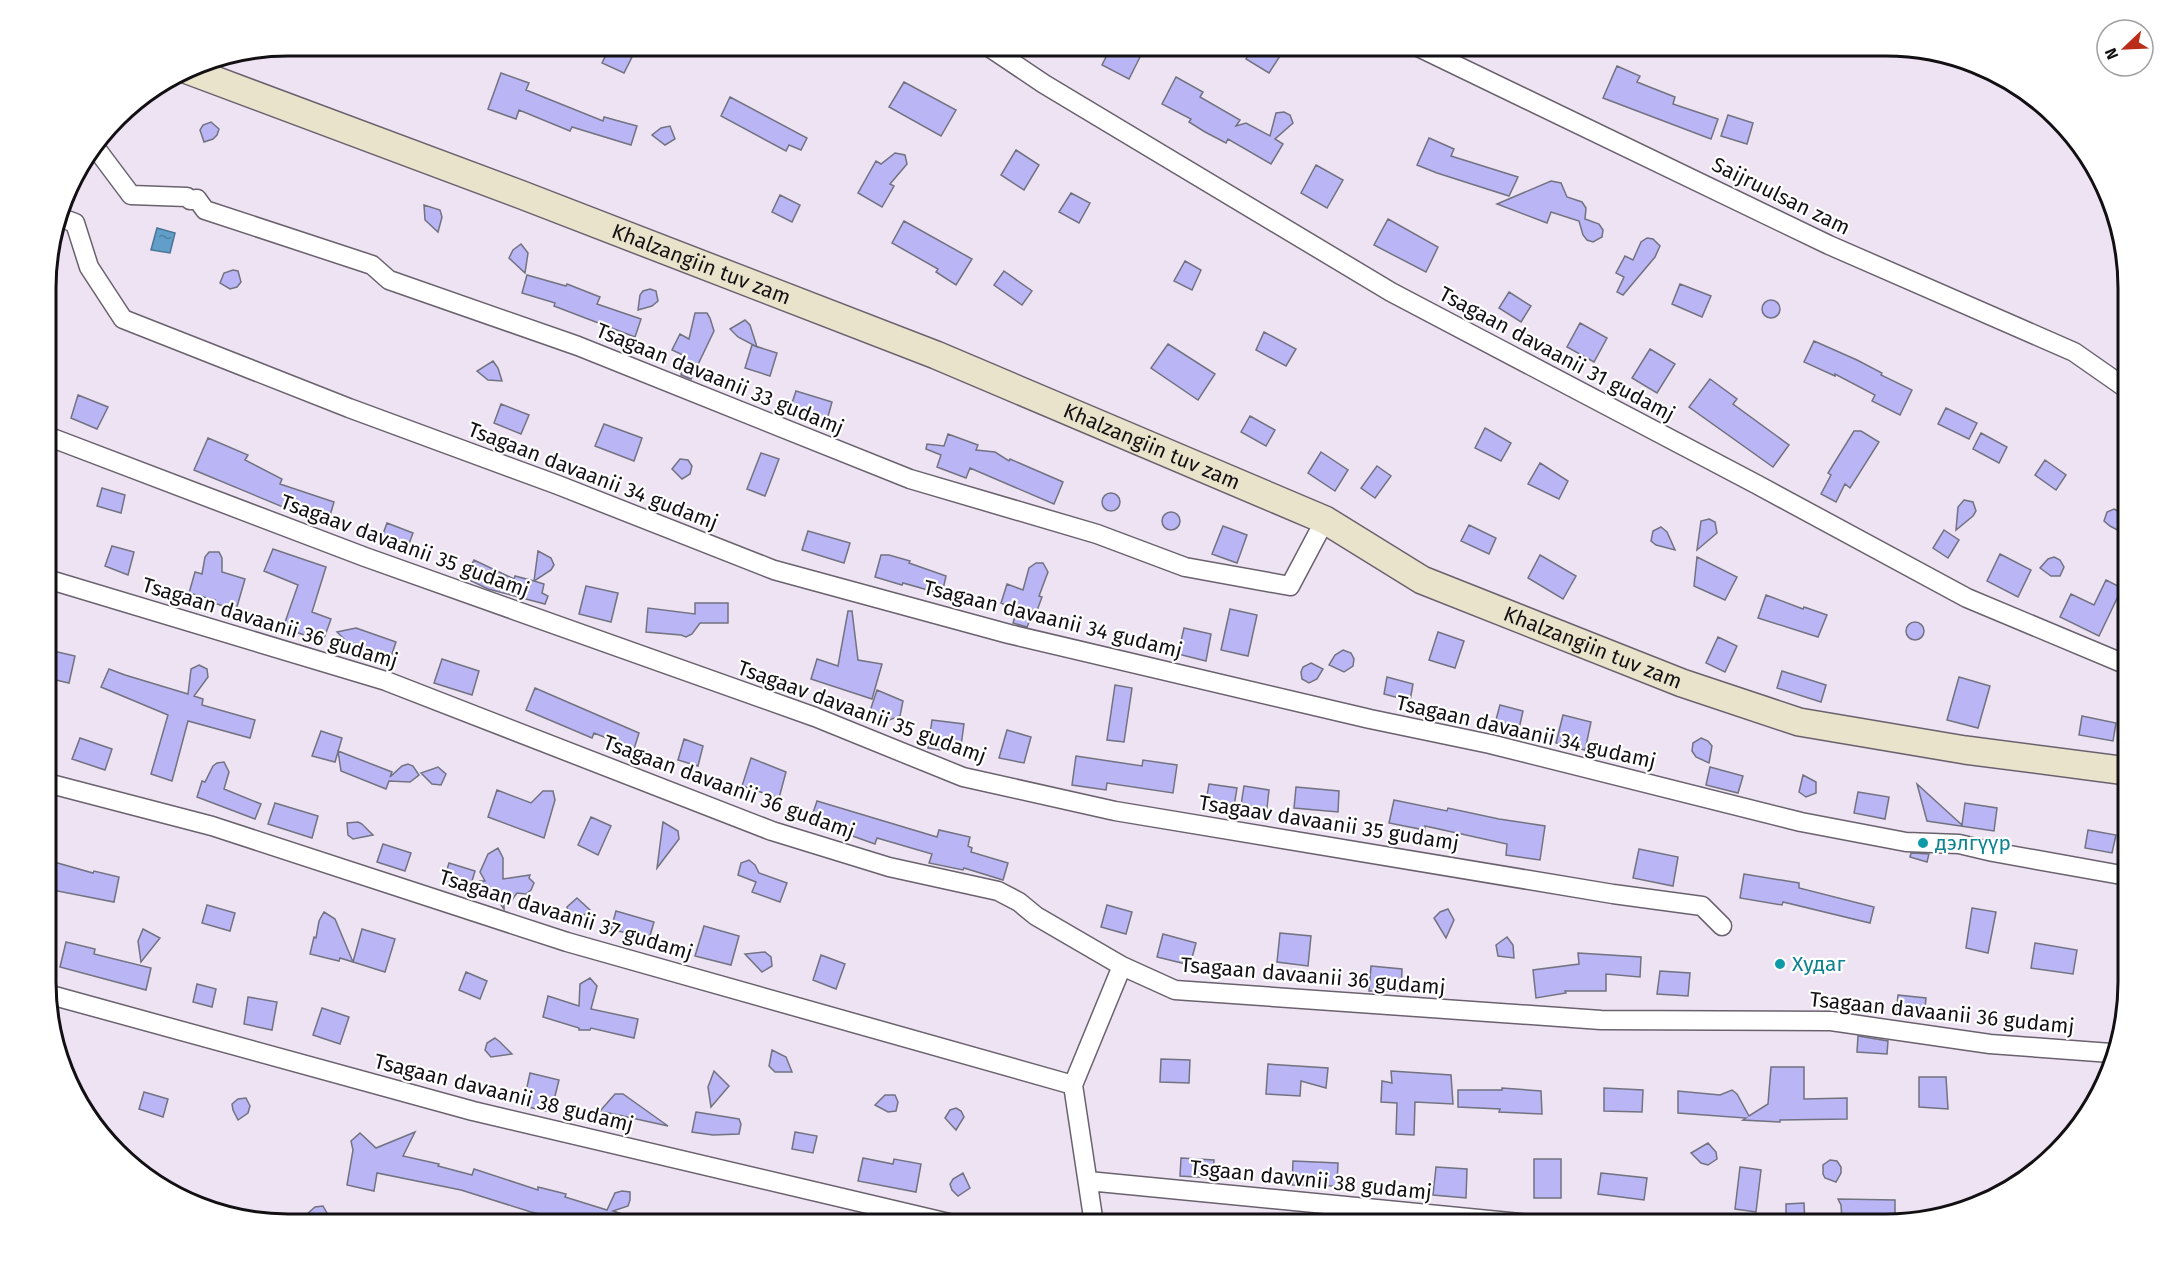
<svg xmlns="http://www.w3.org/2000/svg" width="2173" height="1269" font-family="'Fira Sans',sans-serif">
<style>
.water{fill:url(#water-ripples);stroke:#4a7493;stroke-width:1.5}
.building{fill:#bab6f6;stroke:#727281;stroke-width:1.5}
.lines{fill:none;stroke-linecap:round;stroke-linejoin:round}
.street-casing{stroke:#6a616e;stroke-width:21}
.secondary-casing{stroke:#6a616e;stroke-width:30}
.street{stroke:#fff;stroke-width:18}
.secondary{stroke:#eae3cb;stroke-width:27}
.culture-dot{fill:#0f9aa8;stroke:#fff;stroke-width:2}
.labels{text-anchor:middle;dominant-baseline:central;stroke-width:4.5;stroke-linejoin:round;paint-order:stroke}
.street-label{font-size:21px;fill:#131014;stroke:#fff}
.culture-label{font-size:21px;fill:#0d838f;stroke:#fff;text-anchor:start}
.rim{fill:none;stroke:#131014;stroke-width:3}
</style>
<defs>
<pattern id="water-ripples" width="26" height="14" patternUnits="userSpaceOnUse" patternTransform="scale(1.5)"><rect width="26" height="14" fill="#619fca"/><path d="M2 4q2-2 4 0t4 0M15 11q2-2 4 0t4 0" fill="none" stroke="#4f80a3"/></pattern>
</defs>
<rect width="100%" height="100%" fill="#eee3f2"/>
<path class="water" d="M157,228L175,233L170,253L151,250Z"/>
<path class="building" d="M1112,45H1146L1129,79L1102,65Z
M1254,45H1262L1280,56L1269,73L1246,59Z
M610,47L632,57L624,73L602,63Z
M1617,66L1640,76L1637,82L1675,97L1673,104L1718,119L1711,139L1603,98Z
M501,73L529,83L526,90L603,121L604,117L637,126L631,145L572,127L570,131L519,110L516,119L488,109Z
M1176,77L1203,92L1200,97L1240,120L1236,126L1246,123L1270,136L1276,113L1284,112L1290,115L1293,123L1275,139L1283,144L1271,164L1228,139L1226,143L1205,132L1189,122L1191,119L1162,104Z
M904,82L956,110L941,136L889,107Z
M730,97L807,138L801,150L789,145L786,151L721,116Z
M1728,115L1753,123L1747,144L1721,136Z
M211,122L219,129L217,135L213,139L204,142L200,130L203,125Z
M670,126L675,139L665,145L652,135L661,128Z
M1429,138L1454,149L1451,156L1518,177L1509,196L1437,173L1417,165Z
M1016,150L1039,165L1024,190L1001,175Z
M895,153L905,155L907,164L890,184L894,186L882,207L858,193L876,161L881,164Z
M1316,165L1343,180L1327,208L1301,193Z
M1551,181L1561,183L1567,197L1582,202L1586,208L1585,219L1599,224L1603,230L1602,237L1593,242L1587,240L1583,235L1579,221L1551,212L1547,223L1497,204Z
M1071,193L1090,203L1079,223L1059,212Z
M780,195L800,205L792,222L772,212Z
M424,205L440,210L442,217L438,232L425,220Z
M1388,219L1438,247L1426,272L1374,245Z
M904,221L972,259L956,285L936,272L938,269L892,243Z
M1647,238L1653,239L1660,246L1655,257L1623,295L1617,292L1624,277L1616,273L1625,256L1633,260L1641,242Z
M521,244L528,253L525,273L509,258L513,250Z
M1185,261L1201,270L1192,290L1174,281Z
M233,270L238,271L241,282L237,287L230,289L220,283L224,273Z
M1004,271L1032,291L1022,305L994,285Z
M527,275L566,286L567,284L600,297L597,304L641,319L635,337L554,306L555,303L522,293Z
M1680,284L1711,296L1702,317L1672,304Z
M650,289L656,291L658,301L652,306L638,310L640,295L643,291Z
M1509,292L1531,306L1521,322L1499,308Z
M1762 309a9 9 0 1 1 18 0a9 9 0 1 1-18 0Z
M695,313H707L710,318L714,331L691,379L681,375L685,356L672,350L680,334L689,339Z
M745,320L750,325L757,347L738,337L730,329Z
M1580,323L1607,338L1594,362L1567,347Z
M1264,332L1296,349L1286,366L1256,350Z
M1814,341L1857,360L1882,373L1881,375L1912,390L1900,415L1872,401L1875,395L1835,374V376L1804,362Z
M1168,344L1215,374L1198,400L1151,368Z
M752,345L777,353L770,376L745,368Z
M1650,349L1675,364L1657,393L1632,378Z
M493,361L498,368L502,381L488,380L477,371Z
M1710,379L1737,399L1733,404L1789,445L1773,467L1689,407Z
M796,391L832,402L827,420L790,409Z
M78,395L108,407L97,429L71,418Z
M501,404L529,415L521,434L494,423Z
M1946,408L1977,423L1969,439L1938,424Z
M1250,416L1275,430L1266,446L1241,432Z
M604,424L642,438L634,461L595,446Z
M1485,428L1511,443L1501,461L1475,448Z
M1854,431H1861L1879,442L1850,488L1845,484L1836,502L1821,494L1831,475L1828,473Z
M1981,433L2007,447L1999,463L1973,449Z
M948,434L978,445L976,450L995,452L1009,461L1010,459L1063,482L1054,504L970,468L966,478L937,467L941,455L926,449L927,444L944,446Z
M208,438L248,455L245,460L282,479L280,484L334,502L328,522L295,512L194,470Z
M1321,452L1348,470L1335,491L1308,473Z
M761,453L779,459L765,496L747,489Z
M680,459L688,460L692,466L690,474L682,479L672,469Z
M2045,460L2066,475L2056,490L2035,475Z
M1540,463L1568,481L1559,499L1528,484Z
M1377,466L1391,476L1375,498L1361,488Z
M102,488L125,495L121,513L97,506Z
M1102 502a9 9 0 1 1 18 0a9 9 0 1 1-18 0Z
M1964,500L1973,502L1976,511L1973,516L1956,530L1958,507Z
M2114,509L2127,516V535L2110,526L2104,521L2107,512Z
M1162 521a9 9 0 1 1 18 0a9 9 0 1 1-18 0Z
M1709,519L1715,522L1717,533L1697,550L1701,521Z
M387,523L413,533L406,552L380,542Z
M1469,525L1496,538L1489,554L1461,541Z
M1223,526L1247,535L1237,563L1212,554Z
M1661,527L1667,532L1675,550L1656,545L1651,541L1653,531Z
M1944,530L1959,540L1948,558L1933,548Z
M808,531L850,543L844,563L802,550Z
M112,546L134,552L128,575L105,566Z
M273,549L326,567L312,612L331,619L323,641L283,628L298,585L264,571Z
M538,551L551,558L554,565L551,570L534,581L544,584L542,593L548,596L545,604L488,589L465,578L474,560L514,579L515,576L534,581Z
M209,552H219L222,558V572L245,579L236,610L214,603L215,600L189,593L195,572L202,574L205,557Z
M2000,554L2031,570L2018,597L1987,581Z
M881,555H889L910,561L909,563L946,576L942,594L903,583L902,585L875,577Z
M1540,555L1576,576L1563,599L1528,578Z
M1697,557L1737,577L1725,600L1694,586Z
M2054,557L2060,560L2064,567L2060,576H2051L2040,568L2048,559Z
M1036,563H1043L1048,572L1039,596L1042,597L1035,616L1032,615L1027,627L1013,623L1017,610L1001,603L1007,584L1023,590L1029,568Z
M2106,580L2122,588L2099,636L2060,617L2071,594L2094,605Z
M586,586L618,593L611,622L579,614Z
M1766,595L1803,609L1804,607L1827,615L1818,637L1758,618Z
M695,603H728V623H700L692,634L686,637L681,635L646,632L648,608L695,614Z
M1230,609L1257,615L1248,656L1221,650Z
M848,611H852L858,660L882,664L872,699L811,679L817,659L838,666Z
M1906 631a9 9 0 1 1 18 0a9 9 0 1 1-18 0Z
M356,628L396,642L389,663L365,656L366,653L350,645L337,632Z
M1184,628L1211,634L1206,661L1178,654Z
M1438,632L1464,641L1455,668L1429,660Z
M1718,637L1737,646L1725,672L1706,663Z
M49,650L75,656L69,683L47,678Z
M1343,650L1351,653L1354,659L1353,666L1344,672L1329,665L1335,655Z
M442,659L479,671L472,695L434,683Z
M1311,663L1323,669L1317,679L1309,683L1302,679L1301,672L1303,667Z
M199,665L207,669L208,677L194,696L203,699L202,705L255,720L250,738L188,721L172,781L151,774L168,715L101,687L109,669L125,675L188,694L191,669Z
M1782,671L1826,685L1821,702L1777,688Z
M1387,677L1413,684L1410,701L1384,694Z
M1959,677L1990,686L1978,728L1947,720Z
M1115,685L1132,688L1124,742L1107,740Z
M535,688L639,733L634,749L594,733L592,738L526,710Z
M877,690L903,701L900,716L889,720L869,714Z
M1500,705L1523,711L1518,733L1494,727Z
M1563,715L1591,722L1585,750L1556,743Z
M2082,716L2116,723L2113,741L2079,735Z
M932,720L964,724L960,753L928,748Z
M1007,730L1031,737L1024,763L999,758Z
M321,731L342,738L335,762L312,756Z
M80,738L112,749L105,770L72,759Z
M1701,738L1708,741L1712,746L1709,763L1696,757L1692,751L1693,743Z
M684,739L703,746L698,766L678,760Z
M338,751L392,772L390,777L402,766L408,764L413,766L419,775L410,782L389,781L386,789L341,771Z
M1076,756L1142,766L1143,760L1177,765L1173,793L1107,783L1106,790L1072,785Z
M751,758L786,772L779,798L742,786Z
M224,762L229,772L224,789L261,804L255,819L197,797L202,781L205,782L213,766L217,763Z
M438,767L446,774L441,785L432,784L421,773Z
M1710,767L1743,776L1738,793L1706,785Z
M1803,775L1816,782V793L1806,797L1799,792Z
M1209,784L1237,788L1234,806L1206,801Z
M1917,784L1962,825L1965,803L1997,808L1994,831L1927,821Z
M1244,786L1269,790L1267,808L1241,805Z
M1296,787L1339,791L1338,812L1294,808Z
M497,790L531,803L543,791H553L555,800L544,838L488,817Z
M1858,792L1889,797L1885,819L1854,813Z
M1394,800L1447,811L1448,808L1499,819L1545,826L1540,860L1506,855L1507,844L1425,826V830L1389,823Z
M817,801L937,837L939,830L970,837L968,846L972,848L971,852L1008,863L1003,880L964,868L963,870L929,863L932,854L877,838L875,844L847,834L848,832L811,819Z
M275,803L318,816L312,838L268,824Z
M591,817L611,826L598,855L578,845Z
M358,822L362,824L373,835L353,839L348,835L347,823Z
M663,822L678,831L679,839L657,868Z
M2088,830L2116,835L2112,853L2085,848Z
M383,844L411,853L405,871L377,862Z
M498,848L503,858V879L530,875L529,878L534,883L531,890L526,894L517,893L508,905L504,904V909L490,889L480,888V881H485L480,872L488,854Z
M1639,849L1678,857L1673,886L1633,878Z
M1911,853L1929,854L1927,862L1910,857Z
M47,860L93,873L94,871L119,877L114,902L47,889Z
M749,860L755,865L759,873L787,883L780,902L752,892L756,882L738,875L741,863Z
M449,863L475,871L469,891L443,883Z
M1744,874L1799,883V888L1874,907L1870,923L1783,902L1782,905L1740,898Z
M577,898L590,910L580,918H571L567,907Z
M207,905L235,913L230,931L202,923Z
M1107,905L1132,912L1126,934L1101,927Z
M1972,908L1996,912L1988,953L1966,948Z
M1448,909L1454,920L1446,938L1434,918L1440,912Z
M616,911L654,922L649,939L611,929Z
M324,912L335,919L353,962L340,958L339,961L310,954L314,937L316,938L319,921Z
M704,926L739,936L731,965L695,956Z
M143,929L160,938L141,962L138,941Z
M362,929L395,939L385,972L353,962Z
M1280,933L1311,936L1308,966L1277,962Z
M1163,934L1196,943L1190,965L1157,957Z
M1507,937L1513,945L1514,958L1498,956L1496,945Z
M66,942L95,949L94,954L151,968L146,990L60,967Z
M2035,943L2077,950L2073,974L2031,968Z
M765,952L771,957L772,966L762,972L745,954Z
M1578,953L1641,957L1640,977L1606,974V991H1565L1566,993L1536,998L1533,970L1579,964Z
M821,955L845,964L836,989L813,980Z
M1371,966L1402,969L1401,991H1369Z
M1660,971L1690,973L1688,996L1657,994Z
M466,972L487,981L480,999L459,990Z
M590,978L597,986L591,1009L638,1019L634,1038L591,1028L590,1030H579V1028L543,1017L548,996L579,1006L580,984Z
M197,984L216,989L212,1007L193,1002Z
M1898,995L1926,998L1924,1017L1896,1014Z
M248,997L277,1002L272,1030L244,1024Z
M322,1008L349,1017L340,1044L313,1035Z
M1858,1036L1888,1041L1887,1054L1857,1052Z
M495,1038L500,1042L512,1054L491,1057L485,1050L487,1043Z
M772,1050L786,1057L792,1072H775L769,1066Z
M1161,1059L1190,1060L1189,1083L1160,1082Z
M1268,1064L1328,1068L1326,1088L1301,1081L1300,1096L1266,1094Z
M1771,1067H1804V1099L1847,1098V1119L1780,1120V1122L1743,1120L1746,1118L1678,1113V1091L1720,1095L1732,1090L1737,1094L1749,1116L1768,1104Z
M714,1071L729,1086L711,1107L708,1087Z
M1391,1071L1451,1075L1453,1104L1415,1102L1414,1135L1396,1134L1397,1103L1381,1102L1382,1081L1392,1083Z
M530,1073L559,1080L551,1112L523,1106Z
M1919,1077H1946L1948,1109L1919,1107Z
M1502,1088L1541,1091L1542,1114L1499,1112L1500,1109L1458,1107V1090H1502Z
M1604,1088L1643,1090L1642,1112L1604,1111Z
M144,1092L168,1099L163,1117L139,1109Z
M615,1094H623L668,1126L600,1111Z
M885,1095H895L898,1102L896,1111L888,1112L875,1105Z
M246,1098L250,1106L248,1113L238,1120L233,1110L232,1104L238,1099Z
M956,1108L961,1111L964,1117L956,1130L945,1118L950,1110Z
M696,1112L739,1119L741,1124L739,1134L713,1135L692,1132Z
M415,1132L403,1156L439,1164L438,1166L472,1175L474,1169L538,1190V1187L566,1194L565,1197L607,1210L615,1193L622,1191L630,1192V1200L628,1206L613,1211L638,1219V1224H581L531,1212L461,1190L377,1173L374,1191L347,1185L353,1150L351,1141L360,1133L376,1148Z
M795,1132L817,1136L813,1153L792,1149Z
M1708,1143L1716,1152L1717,1159L1708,1165L1701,1163L1691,1153Z
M863,1158L893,1164L894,1159L921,1164L916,1192L858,1181Z
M1181,1158L1214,1160L1213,1178L1180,1176Z
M1534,1159H1561V1198H1534Z
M1830,1160L1837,1161L1841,1167V1173L1836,1182L1825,1178L1823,1174V1165Z
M1293,1161L1338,1163L1337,1186L1292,1185Z
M1436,1167L1467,1169L1466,1198L1433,1195Z
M1740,1167L1761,1170L1756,1212L1735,1209Z
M963,1173L970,1188L958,1196L952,1190L950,1184L953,1179Z
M1601,1173L1647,1178L1644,1200L1598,1194Z
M1838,1199L1895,1200V1224H1861L1862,1220H1842L1841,1205Z
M1804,1203L1805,1224H1786V1204Z
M323,1206L327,1213L325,1222L315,1224L307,1214L315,1207Z"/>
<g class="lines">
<defs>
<path id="street" d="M986,45L1044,84L1391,292L1756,484L1967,598L2127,665
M1414,45L1829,245L2074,352L2127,389
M95,147L131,195L187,197L190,200L197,199L205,210L372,265L389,280L578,346L910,479L1097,534L1185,567L1290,586L1325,520
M59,217L75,223L89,267L123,319L349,408L558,485L774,570L1009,634L1370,719L1490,744L1801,822L1906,842L1959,844L1993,852L2127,876
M47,436L365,557L815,717L963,777L1115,811L1613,894L1702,906L1722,926
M47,579L386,681L772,831L889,867L998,891L1019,902L1036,916L1122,966L1175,990L1601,1020L1831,1021L1990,1044L2111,1053
M47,783L212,826L567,942L1073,1085
M47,994L473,1111L953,1224
M1088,1181L1531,1224
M1094,1224L1073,1085L1122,966"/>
<g id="secondary">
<path id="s1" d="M185,69L522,195L936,355L1325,520L1422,580L1682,683L1799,722L1965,750L2127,771"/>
</g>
</defs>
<use href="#street" class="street-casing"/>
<use href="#secondary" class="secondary-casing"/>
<use href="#street" class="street"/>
<use href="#secondary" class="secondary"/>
</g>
<g class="culture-dot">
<circle cx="1923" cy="843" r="6"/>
<circle cx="1780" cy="964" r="6"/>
</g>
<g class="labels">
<g class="street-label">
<text transform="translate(1781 196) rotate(26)">Saijruulsan zam</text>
<text stroke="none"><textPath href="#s1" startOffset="552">Khalzangiin tuv zam</textPath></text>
<text transform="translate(1557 354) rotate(28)">Tsagaan davaanii 31 gudamj</text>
<text transform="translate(720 379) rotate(22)">Tsagaan davaanii 33 gudamj</text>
<text stroke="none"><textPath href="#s1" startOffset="1038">Khalzangiin tuv zam</textPath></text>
<text transform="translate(593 476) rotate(21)">Tsagaan davaanii 34 gudamj</text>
<text transform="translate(405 546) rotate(20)">Tsagaav davaanii 35 gudamj</text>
<text transform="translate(1053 619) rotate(14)">Tsagaan davaanii 34 gudamj</text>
<text transform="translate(270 623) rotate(17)">Tsagaan davaanii 36 gudamj</text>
<text stroke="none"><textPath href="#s1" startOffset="1524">Khalzangiin tuv zam</textPath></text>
<text transform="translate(862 712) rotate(20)">Tsagaav davaanii 35 gudamj</text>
<text transform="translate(1526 732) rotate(13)">Tsagaan davaanii 34 gudamj</text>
<text transform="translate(729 787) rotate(20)">Tsagaan davaanii 36 gudamj</text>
<text transform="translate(1329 823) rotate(9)">Tsagaav davaanii 35 gudamj</text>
<text transform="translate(566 915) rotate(17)">Tsagaan davaanii 37 gudamj</text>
<text transform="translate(1313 976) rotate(5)">Tsagaan davaanii 36 gudamj</text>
<text transform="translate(1942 1013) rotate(6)">Tsagaan davaanii 36 gudamj</text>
<text transform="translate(504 1093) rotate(14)">Tsagaan davaanii 38 gudamj</text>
<text transform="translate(1311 1180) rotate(6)">Tsgaan davvnii 38 gudamj</text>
</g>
<g class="culture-label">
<text x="1935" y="843">дэлгүүр</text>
<text x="1792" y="964">Худаг</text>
</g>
</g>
<path d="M0 0H2173V1269H0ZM288 56H1886A232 232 0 0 1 2118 288V982A232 232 0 0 1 1886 1214H288A232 232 0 0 1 56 982V288A232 232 0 0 1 288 56Z" fill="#fff" fill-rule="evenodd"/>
<path class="rim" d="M288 56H1886A232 232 0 0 1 2118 288V982A232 232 0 0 1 1886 1214H288A232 232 0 0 1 56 982V288A232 232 0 0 1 288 56Z"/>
<g transform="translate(2125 48) rotate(247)"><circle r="28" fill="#ffffff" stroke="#a19fa1" stroke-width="1.5"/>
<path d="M0-4.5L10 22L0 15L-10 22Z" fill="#ba2d1a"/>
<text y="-9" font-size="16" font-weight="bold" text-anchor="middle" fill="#131014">N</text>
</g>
</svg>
